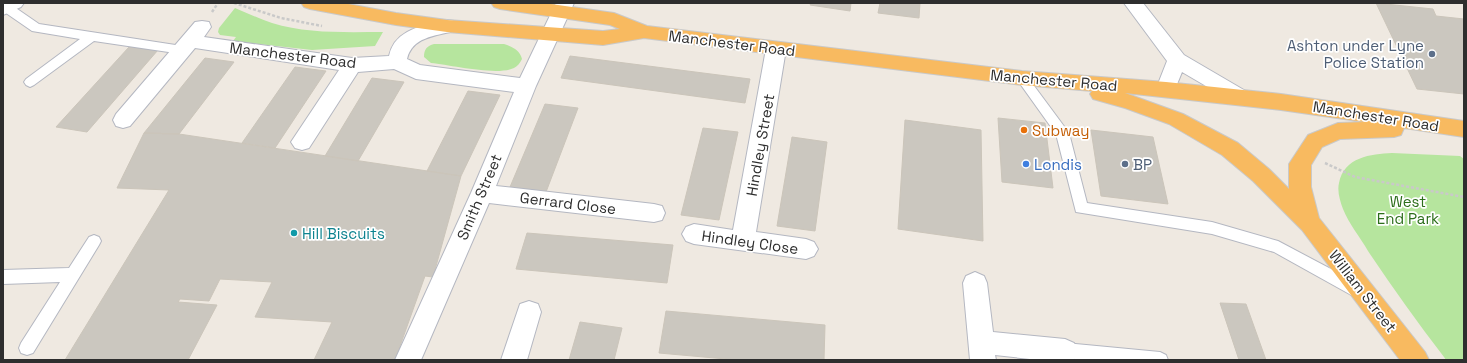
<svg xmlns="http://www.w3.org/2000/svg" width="1467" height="363" font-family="'Space Grotesk',sans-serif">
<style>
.green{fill:#b6e59e}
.building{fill:#cbc7bf;stroke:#cbc5ba}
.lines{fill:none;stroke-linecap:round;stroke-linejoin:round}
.service-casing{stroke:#b4b7c1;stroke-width:2}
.minor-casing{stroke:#b4b7c1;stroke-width:2}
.trunk-casing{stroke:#c9c9c9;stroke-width:2}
.path{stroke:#c9c9c9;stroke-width:2.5;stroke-dasharray:3 2;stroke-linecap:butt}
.service{fill:#fff;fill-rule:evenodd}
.minor{fill:#fff;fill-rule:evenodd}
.trunk{fill:#f8ba60;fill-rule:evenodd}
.service-dot{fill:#5c6f8a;stroke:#fff;stroke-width:1.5}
.food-dot{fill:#e8710a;stroke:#fff;stroke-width:1.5}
.shop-dot{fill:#3f7fe0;stroke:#fff;stroke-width:1.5}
.culture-dot{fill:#0f9aa8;stroke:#fff;stroke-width:1.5}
.labels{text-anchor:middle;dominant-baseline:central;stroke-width:3.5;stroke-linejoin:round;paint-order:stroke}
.street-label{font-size:15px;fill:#2e2e2e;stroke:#fff}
.service-label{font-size:15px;fill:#4e5e75;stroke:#fff;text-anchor:end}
.food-label{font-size:15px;fill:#c56008;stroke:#fff;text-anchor:start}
.shop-label{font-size:15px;fill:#366cbe;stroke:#fff;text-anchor:start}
.park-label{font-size:15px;fill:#2c6e1b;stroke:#fff}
.culture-label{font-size:15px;fill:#0d838f;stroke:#fff;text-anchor:start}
</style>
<rect width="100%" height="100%" fill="#efe9e1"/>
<path class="green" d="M235,8C247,13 260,19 272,23C307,34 347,32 383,32L375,46L312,50L233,41L236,37L220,35L218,32L219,28Z
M434,44H504C513,47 520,50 522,59C520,63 518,66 514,68C497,76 451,65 431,63L424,57C424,49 427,46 434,44Z
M1392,153L1460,156L1464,159V360H1446L1444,357C1417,322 1392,287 1368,251C1360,237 1349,224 1343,209C1340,201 1337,191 1339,183C1344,157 1371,154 1392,153Z"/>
<path class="building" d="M811,3H851L850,11L810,5Z
M880,3H920L919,18L878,13Z
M1376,3L1433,9L1436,16L1464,19V94L1417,89Z
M129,47L158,50L87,132L56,127Z
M570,56L750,79L745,103L561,78Z
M205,58L234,62L179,134L144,133Z
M295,67L326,71L275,148L242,143Z
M372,78L404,82L358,161L325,156Z
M468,91L500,95L461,176L427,171Z
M545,104L578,108L546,192L510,187Z
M998,118L1045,123L1053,188L1002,182Z
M905,120L981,130L983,241L898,229Z
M703,128L738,132L719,220L681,215Z
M1091,130L1153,137L1168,204L1101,196Z
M144,133L179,134L461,176L433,277L425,276L395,360H314L332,322L255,317L272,282L220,279L209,301L180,299L178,302L217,305L188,360H65L169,190L117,188Z
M792,137L827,142L815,231L777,226Z
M527,233L673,245L667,283L516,269Z
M1220,303L1246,304L1266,360H1239Z
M666,311L825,325L824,360H737L659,353Z
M580,322L622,328L614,360H569Z"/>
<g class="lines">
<defs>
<path id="service" d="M6,3L10,4L39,24L182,46L186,47L188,50L186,53L182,54L94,41L34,85L30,87L26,85L24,82L26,79L80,39L32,31L3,11V4Z
M1022,73L1026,75L1069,133L1087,203L1212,222L1278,241L1363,286L1366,291L1363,296L1358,298L1353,296L1274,252L1212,234L1076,212L1056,134L1016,78L1018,75Z
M94,235L99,237L101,241L99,245L33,353L27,355L21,353L19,348L21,343L60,282L3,284V270L69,268L89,237Z
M1065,343L1160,352L1166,355L1168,360H1080L1059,356L1057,351L1059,346Z"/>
<path id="minor" d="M3,3H24L21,7L3,15Z
M556,3H574L536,86L496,186L654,204L662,206L665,213L662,220L654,222L489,203L421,360H395L471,193L514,92L416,79L394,69L358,72L309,148L302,150L295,148L291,142L339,70L195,48L130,126L123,128L116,126L113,120L116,114L195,22L202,21L209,22L211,27L204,37L352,58L389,56C395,28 424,26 447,20L454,21L456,26L454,31C435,36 412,37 407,59L420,65L520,78Z
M1124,3H1143L1184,55L1249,93L1252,98L1249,103L1242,105L1235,103L1182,72L1173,94L1166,96L1159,94L1156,89L1167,61Z
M776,42L783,44L786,49L756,232L806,239L814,242L818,249L814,256L806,259L694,244L686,241L682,234L686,227L694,224L733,230L766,49L769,44Z
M975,272L984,276L987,283L993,332L1065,339L1074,343L1078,351L1074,359L1039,360L995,355L996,360H970L963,283L966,276Z
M529,301L538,304L541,312L527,360H501L520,304Z"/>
<path id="trunk" d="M301,3H343L396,13L447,20L603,31L620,29L610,25L500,9L494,7L491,3H544L614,13L647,26L1022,71L1166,82L1281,94L1464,121V137L1404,128L1401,135L1394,137L1340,139L1322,147L1311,165V187L1319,218L1425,352L1429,360H1400L1302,230L1253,181L1222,155L1169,124L1125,108L1093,99L1090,94L1092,91L1022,85L644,38L603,45L447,32L396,25L310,9L304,7ZM1125,93L1281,110L1365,122L1338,123L1308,135L1289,164V189L1269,169L1238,143L1183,114Z"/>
</defs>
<use href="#service" class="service-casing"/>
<use href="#minor" class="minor-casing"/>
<use href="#trunk" class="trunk-casing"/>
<path class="path" d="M234,3L281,18L322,26
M212,12L218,3
M1325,163L1355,177L1464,197"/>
<use href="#service" class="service"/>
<use href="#minor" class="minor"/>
<use href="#trunk" class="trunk"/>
</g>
<g class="service-dot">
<circle cx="1432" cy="54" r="4"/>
<circle cx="1125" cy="164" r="4"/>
</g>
<circle class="food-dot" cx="1024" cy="130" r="4"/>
<circle class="shop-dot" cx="1026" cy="164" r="4"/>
<circle class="culture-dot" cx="294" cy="233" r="4"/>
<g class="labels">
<g class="street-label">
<text transform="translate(732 43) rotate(7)">Manchester Road</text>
<text transform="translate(293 55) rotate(7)">Manchester Road</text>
<text transform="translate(1054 80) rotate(5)">Manchester Road</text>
<text transform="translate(1376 116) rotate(9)">Manchester Road</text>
<text transform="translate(760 145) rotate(-80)">Hindley Street</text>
<text transform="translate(479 197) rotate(-67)">Smith Street</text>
<text transform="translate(568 203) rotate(7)">Gerrard Close</text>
<text transform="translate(750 242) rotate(8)">Hindley Close</text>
<text transform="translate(1363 291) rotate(52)">William Street</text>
</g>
<g class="service-label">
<text x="1424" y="45">Ashton under Lyne<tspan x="1424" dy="17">Police Station</tspan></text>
<text x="1133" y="164" text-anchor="start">BP</text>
</g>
<g class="food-label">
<text x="1032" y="130">Subway</text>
</g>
<g class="shop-label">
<text x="1034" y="164">Londis</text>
</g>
<g class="park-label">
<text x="1408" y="201">West<tspan x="1408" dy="17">End Park</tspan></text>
</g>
<g class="culture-label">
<text x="302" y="233">Hill Biscuits</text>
</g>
</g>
<rect width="1467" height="363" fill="none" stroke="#2e2e2e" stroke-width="8"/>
</svg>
